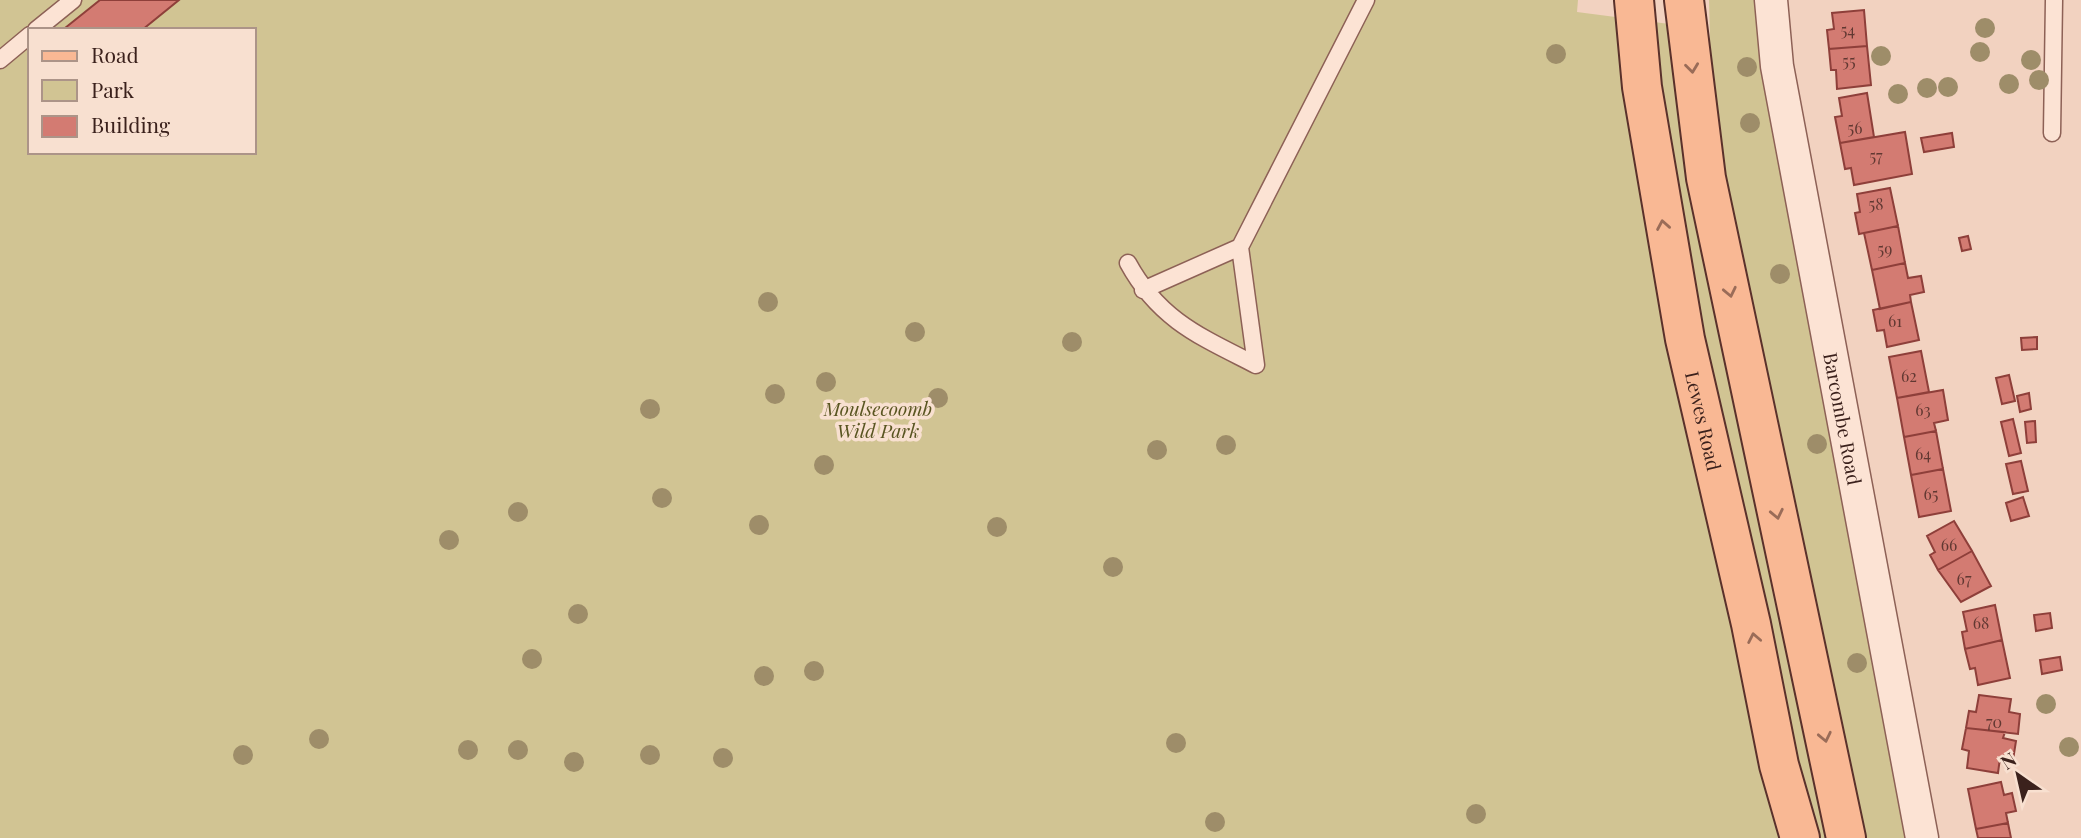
<svg xmlns="http://www.w3.org/2000/svg" width="2081" height="838" font-family="'Playfair Display',serif">
<style>
.green{fill:#d1c493;fill-rule:evenodd}
.building{fill:#d37b72;stroke:#8e3f3a;stroke-width:2}
.lines{fill:none;stroke-linecap:round;stroke-linejoin:round}
.lane-casing{stroke:#8d6156;stroke-width:19}
.street-casing{stroke:#8d6156;stroke-width:35}
.primary-casing{stroke:#5a312b;stroke-width:42}
.lane{stroke:#fce3d4;stroke-width:16}
.street{stroke:#fce3d4;stroke-width:32}
.primary{stroke:#f9b894;stroke-width:38}
.tree{fill:#9e8d69}
.oneway{stroke:#9a6c58}
.labels{text-anchor:middle;dominant-baseline:central;stroke-width:7;stroke-linejoin:round;paint-order:stroke}
.number-label{font-size:16px;fill:#613832}
.park-label{font-size:19px;font-style:italic;fill:#595521;stroke:#f8e0d0}
.street-label{font-size:19px;fill:#3b211c;stroke:#f8e0d0}
</style>
<rect width="100%" height="100%" fill="#f2d2c0"/>
<path class="green" d="M0,0H1578L1577,12L1677,25L1679,34L1710,38L1709,0H1758L1756,20L1911,838H0ZM30,30H254V152H30Z"/>
<path class="building" d="M100,0H179L142,30H67L65,28Z
M1864,10L1867,46L1829,49L1827,30L1834,29L1832,13Z
M1867,46L1871,85L1837,89L1836,70H1831L1829,49Z
M1867,93L1874,137L1840,143L1835,117L1842,116L1839,98Z
M1905,132L1912,174L1854,185L1851,168L1845,169L1840,143Z
M1952,133L1954,147L1924,152L1921,138Z
M1890,188L1898,226L1859,234L1855,213L1860,212L1857,194Z
M1898,226L1905,263L1872,270L1864,233Z
M1968,236L1971,249L1962,251L1959,238Z
M1905,263L1908,278L1921,276L1924,292L1910,295L1911,302L1880,309L1872,270Z
M1911,302L1919,340L1887,347L1884,330L1877,331L1873,310Z
M2037,337V349L2022,350L2021,338Z
M1921,351L1929,392L1897,398L1889,357Z
M2009,375L2015,401L2002,404L1996,378Z
M1943,390L1948,420L1934,423L1936,431L1904,437L1897,398Z
M2029,393L2031,409L2020,412L2017,396Z
M2013,419L2021,453L2009,456L2001,422Z
M2035,421L2036,442L2027,443L2025,422Z
M1936,431L1943,469L1911,475L1904,437Z
M2021,461L2028,491L2013,494L2006,464Z
M1943,469L1951,511L1919,517L1911,475Z
M2023,497L2029,516L2011,521L2006,503Z
M1954,521L1972,551L1938,570L1930,555L1935,552L1927,536Z
M1972,551L1991,586L1961,602L1938,570Z
M1995,605L2002,640L1965,649L1962,632L1967,631L1963,612Z
M2050,613L2052,628L2036,631L2034,615Z
M2002,640L2010,678L1978,685L1975,668L1970,669L1965,649Z
M2060,657L2062,670L2042,674L2040,660Z
M1979,695L2011,699L2009,712L2020,714L2018,734L1966,728L1969,711L1976,712Z
M1966,728L2005,732L2003,738L2016,741L2013,760L2000,758L1998,773L1967,768L1969,751L1962,749Z
M2001,782L2004,795L2012,793L2016,811L2006,813L2008,823L1976,829L1968,789Z
M2008,823L2011,838H1978L1976,829Z"/>
<g class="lines">
<defs>
<path id="lane" d="M36,30L73,0
M0,60L30,35
M2052,133L2054,0
M1240,247L1366,0
M1128,263C1159,320 1201,337 1256,365L1240,247L1143,290"/>
<g id="street">
<path id="s1" d="M1771,0L1777,66L1922,838"/>
</g>
<g id="primary">
<path id="s2" d="M1634,0L1642,87L1685,339L1751,624L1779,765L1800,838"/>
<path d="M1684,0L1706,178L1846,838"/>
</g>
</defs>
<use href="#lane" class="lane-casing"/>
<use href="#street" class="street-casing"/>
<use href="#primary" class="primary-casing"/>
<use href="#lane" class="lane"/>
<use href="#street" class="street"/>
<use href="#primary" class="primary"/>
</g>
<g class="tree">
<circle cx="1985" cy="28" r="10"/>
<circle cx="1980" cy="52" r="10"/>
<circle cx="1556" cy="54" r="10"/>
<circle cx="1881" cy="56" r="10"/>
<circle cx="2031" cy="60" r="10"/>
<circle cx="1747" cy="67" r="10"/>
<circle cx="2039" cy="80" r="10"/>
<circle cx="2009" cy="84" r="10"/>
<circle cx="1948" cy="87" r="10"/>
<circle cx="1927" cy="88" r="10"/>
<circle cx="1898" cy="94" r="10"/>
<circle cx="1750" cy="123" r="10"/>
<circle cx="1780" cy="274" r="10"/>
<circle cx="768" cy="302" r="10"/>
<circle cx="915" cy="332" r="10"/>
<circle cx="1072" cy="342" r="10"/>
<circle cx="826" cy="382" r="10"/>
<circle cx="775" cy="394" r="10"/>
<circle cx="938" cy="398" r="10"/>
<circle cx="650" cy="409" r="10"/>
<circle cx="1817" cy="444" r="10"/>
<circle cx="1226" cy="445" r="10"/>
<circle cx="1157" cy="450" r="10"/>
<circle cx="824" cy="465" r="10"/>
<circle cx="662" cy="498" r="10"/>
<circle cx="518" cy="512" r="10"/>
<circle cx="759" cy="525" r="10"/>
<circle cx="997" cy="527" r="10"/>
<circle cx="449" cy="540" r="10"/>
<circle cx="1113" cy="567" r="10"/>
<circle cx="578" cy="614" r="10"/>
<circle cx="532" cy="659" r="10"/>
<circle cx="1857" cy="663" r="10"/>
<circle cx="814" cy="671" r="10"/>
<circle cx="764" cy="676" r="10"/>
<circle cx="2046" cy="704" r="10"/>
<circle cx="319" cy="739" r="10"/>
<circle cx="1176" cy="743" r="10"/>
<circle cx="2069" cy="747" r="10"/>
<circle cx="468" cy="750" r="10"/>
<circle cx="518" cy="750" r="10"/>
<circle cx="243" cy="755" r="10"/>
<circle cx="650" cy="755" r="10"/>
<circle cx="723" cy="758" r="10"/>
<circle cx="574" cy="762" r="10"/>
<circle cx="1476" cy="814" r="10"/>
<circle cx="1215" cy="822" r="10"/>
</g>
<defs><path id="oneway-chevron" d="M-2-3.5L2.5 0L-2 3.5" fill="none" stroke-width="1.6" stroke-linecap="round" stroke-linejoin="round" transform="scale(1.75)"/></defs>
<g class="oneway">
<use href="#oneway-chevron" transform="translate(1692 68) rotate(83)"/>
<use href="#oneway-chevron" transform="translate(1663 225) rotate(-100)"/>
<use href="#oneway-chevron" transform="translate(1730 292) rotate(78)"/>
<use href="#oneway-chevron" transform="translate(1777 514) rotate(78)"/>
<use href="#oneway-chevron" transform="translate(1754 638) rotate(-101)"/>
<use href="#oneway-chevron" transform="translate(1825 737) rotate(78)"/>
</g>
<g class="labels">
<g class="number-label">
<text x="1848" y="29">54</text>
<text x="1849" y="60">55</text>
<text x="1855" y="127">56</text>
<text x="1876" y="155">57</text>
<text x="1876" y="203">58</text>
<text x="1885" y="248">59</text>
<text x="1895" y="320">61</text>
<text x="1909" y="375">62</text>
<text x="1923" y="409">63</text>
<text x="1923" y="453">64</text>
<text x="1931" y="493">65</text>
<text x="1949" y="544">66</text>
<text x="1964" y="578">67</text>
<text x="1981" y="622">68</text>
<text x="1994" y="721">70</text>
</g>
<g class="park-label">
<text x="878" y="408">Moulsecoomb<tspan x="878" dy="22">Wild Park</tspan></text>
</g>
<g class="street-label">
<text stroke="none"><textPath href="#s1" startOffset="425">Barcombe Road</textPath></text>
<text stroke="none"><textPath href="#s2" startOffset="427">Lewes Road</textPath></text>
</g>
</g>
<rect x="28" y="28" width="228" height="126" fill="#f8e0d0" stroke="#ac9488" stroke-width="2"/>
<rect x="42" y="51" width="35" height="10" fill="#f9b894" stroke="#ac9488" stroke-width="2"/>
<text x="91" y="63" font-size="21" fill="#3b211c">Road</text>
<rect x="42" y="80" width="35" height="21" fill="#d1c493" stroke="#ac9488" stroke-width="2"/>
<text x="91" y="98" font-size="21" fill="#3b211c">Park</text>
<rect x="42" y="116" width="35" height="21" fill="#d37b72" stroke="#ac9488" stroke-width="2"/>
<text x="91" y="133" font-size="21" fill="#3b211c">Building</text>
<g transform="translate(2018 775) rotate(326)" stroke="#f8e0d0" stroke-width="5" paint-order="stroke">
<path d="M0-5L12 26L0 18L-12 26Z" fill="#3b211c"/>
<text y="-10" font-size="19" font-weight="bold" text-anchor="middle" fill="#3b211c">N</text>
</g>
</svg>
